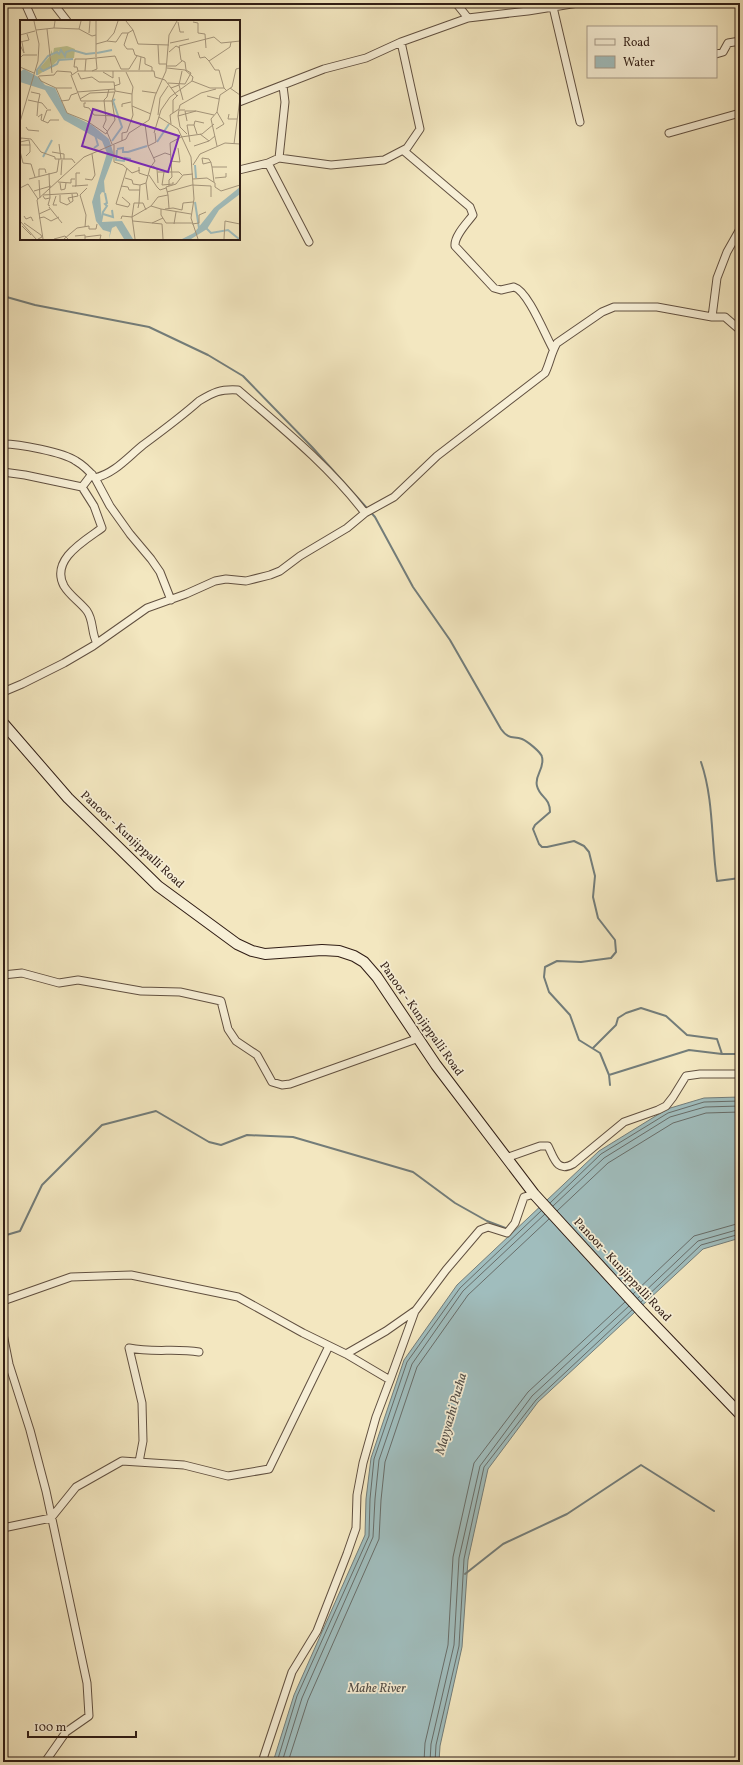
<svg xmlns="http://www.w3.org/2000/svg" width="743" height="1765" font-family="Vollkorn,serif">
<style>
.water{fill:#a0bdbd;stroke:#737d7a}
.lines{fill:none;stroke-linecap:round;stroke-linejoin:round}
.shore{stroke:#686d69;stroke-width:1}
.stream{stroke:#737d7a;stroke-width:2}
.minor-casing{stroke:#615040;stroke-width:9}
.secondary-casing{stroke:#301d15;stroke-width:12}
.minor{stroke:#f7efd6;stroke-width:7}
.secondary{stroke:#f7efd6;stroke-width:10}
.labels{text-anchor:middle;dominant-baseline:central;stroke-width:3.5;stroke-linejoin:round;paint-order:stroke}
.street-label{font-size:12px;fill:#301d15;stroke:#f7efd6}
.water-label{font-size:13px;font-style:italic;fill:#524d47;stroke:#f7efd6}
.inset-river{fill:none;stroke:#a0bdbd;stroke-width:2}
.inset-road{fill:none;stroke:#a5967c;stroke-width:1}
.view{fill:#7b2cbf;fill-opacity:0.15;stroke:#7b2cbf;stroke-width:2}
.inset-edge{fill:none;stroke:#301d15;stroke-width:2}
</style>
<rect width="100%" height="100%" fill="#f3e7c0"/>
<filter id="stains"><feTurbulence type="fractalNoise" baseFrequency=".005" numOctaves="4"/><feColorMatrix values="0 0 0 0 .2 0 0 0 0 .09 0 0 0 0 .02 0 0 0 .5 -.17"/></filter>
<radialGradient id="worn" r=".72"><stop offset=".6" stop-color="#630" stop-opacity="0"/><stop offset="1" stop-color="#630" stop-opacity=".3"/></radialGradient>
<path class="water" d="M740,1097V1238L703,1249L538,1402L488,1469L468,1560L462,1647L440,1746L439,1762H273L294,1695L365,1535L366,1499L371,1458L404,1360L457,1285L599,1151L667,1109L704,1098Z"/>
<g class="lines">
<path class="shore" d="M550,1203L601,1154L668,1113L704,1102L740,1101
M553,1206L604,1158L670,1117L705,1107L740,1106
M557,1211L608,1163L673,1123L706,1113L740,1112
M633,1294L694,1236L740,1223
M638,1298L698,1241L740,1229
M641,1302L701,1245L740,1234
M277,1762L297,1696L369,1536L370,1499L374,1459L407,1362L460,1288L541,1211
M282,1762L302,1698L373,1537L375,1499L379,1460L412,1364L463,1291L545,1214
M288,1762L308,1700L379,1539L381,1500L385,1462L417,1367L468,1295L549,1219
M424,1762L425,1743L448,1645L453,1557L474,1463L528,1392L625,1302
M430,1762L431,1744L454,1645L459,1558L480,1466L532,1396L629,1306
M435,1762L436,1745L459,1646L464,1559L484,1467L536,1400L632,1310"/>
<path class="stream" d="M3,296L35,305L149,327L208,355L243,376L312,447L375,517L413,587L450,640L501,729C509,740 512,736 522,739C527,741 541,752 542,757C545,769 534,775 537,786C540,798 550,797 550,812L535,825L533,829L539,844L542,847H547L574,841L584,846L589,852L595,876L593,897L598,918L615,940L616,952L611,958L581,962L557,961L545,967L544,977L549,992L570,1015L579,1040L600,1053L609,1075L610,1085
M701,762C714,800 711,841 717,881L740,878
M593,1048L616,1025L618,1018L626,1013L641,1008L666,1016L687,1035L717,1039L722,1054
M609,1075L689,1050L722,1054H740
M3,1236L20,1231L42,1185L102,1125L156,1111L209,1142L221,1145L247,1135L293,1137L413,1172L455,1203L487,1221L508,1229
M465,1574L503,1544L567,1514L641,1465L714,1511"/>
<defs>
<path id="minor" d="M25,3L33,21
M53,3L67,21
M248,3H258
M456,3L468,18
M526,3L528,11
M553,7L580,122
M716,54L723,52L728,43L740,41
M239,102L324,69L366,58L401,42L468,18L528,11L578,3
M669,133L740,113
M404,151L470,207L473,215C467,223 454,236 455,246L494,288L501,290L514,287C528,291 545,335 553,349
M279,158L285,102L283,86
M268,163L309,242
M239,170L268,163L279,158L331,165L384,160L407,148L420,129L401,42
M712,317L717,278L727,252L740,229
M3,444C19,444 63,452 76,461C83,465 90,472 95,478C115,473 128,457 143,445C162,431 181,417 199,401C214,392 220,389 238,390C282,428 329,466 365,513L347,528L300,556L280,571L270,575L246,581L226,579L215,581L186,594L147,608L93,646L64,663L22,684L3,692
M3,472L25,475L82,487
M92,474L82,487L94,506L102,528C84,541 50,560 64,586C70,596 80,602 87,611C94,621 91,633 97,643
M95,478L110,506L130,534L151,559L160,572L171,600
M365,513L394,497L437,456L545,373C550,363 551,353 557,343L602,312L614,307H657L712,317H725L740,330
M3,975L22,973L59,983L78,980L141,991L180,992L221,1001L228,1029L236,1041L257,1055L272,1082L282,1085L290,1084L419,1038
M506,1158L540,1146H548C554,1158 557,1173 573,1164L624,1122L658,1110L666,1106L673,1097L686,1076L700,1074H740
M3,1301L71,1277L131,1275L238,1297L303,1333L346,1354L386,1331L416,1310L446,1270L480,1230L488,1227L507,1233L515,1223L524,1197L534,1194
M3,1334L9,1364L30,1430L46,1491L87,1683L89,1716L66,1732L45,1762
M390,1380L415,1311
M139,1462L143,1441L142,1403L129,1348C153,1353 176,1348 199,1352
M3,1528L51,1518L76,1487L122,1461L184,1465L228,1476L269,1469L329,1346
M262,1762L292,1672L317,1631L347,1554L356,1528L357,1495L363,1463L376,1417L390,1380L346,1354"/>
<path id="secondary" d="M3,723L68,798L158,886L237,944L252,951L265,954L322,950L339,951L354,956L364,962L377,977L436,1065L534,1194L642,1312L740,1414"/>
</defs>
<use href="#minor" class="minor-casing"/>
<use href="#secondary" class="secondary-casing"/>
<use href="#minor" class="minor"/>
<use href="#secondary" class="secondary"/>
</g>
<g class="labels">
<g class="street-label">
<text transform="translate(132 840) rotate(43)">Panoor - Kunjippalli Road</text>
<text transform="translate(421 1019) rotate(55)">Panoor - Kunjippalli Road</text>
<text transform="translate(622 1270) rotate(47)">Panoor - Kunjippalli Road</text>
</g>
<g class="water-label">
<text transform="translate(452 1414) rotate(-74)">Mayyazhi Puzha</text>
<text x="377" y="1689">Mahe River</text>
</g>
</g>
<g transform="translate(20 20)">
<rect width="220" height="220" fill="#f3e7c0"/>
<path d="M47,26L55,29L54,38L39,39L31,47V36L37,32L39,34L42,30L31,35V30L33,34L34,28ZM30,36V47L18,55V50Z" fill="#bfc490"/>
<path d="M4,49L18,57L25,65L35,68L47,93L72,105L89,119L94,135L84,161L85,173L82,172L80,175L82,202L102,201L113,219H104L96,206L92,208L89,219L90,212L83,210L76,201L72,182L87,133L82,121L44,100L25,70L0,62V52ZM220,167V174L199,190L187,209L171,219H162L174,213L194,188Z" fill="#a0bdbd"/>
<path class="inset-river" d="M77,33L92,30M20,48L23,51L37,44L39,40L53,39M17,55V50L28,36L37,32L39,34L41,30L45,36L46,32L52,30L66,34L75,33M92,121L102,107L93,81L95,79M137,122L149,104M74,128L78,125L75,115M97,129L103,128V132H108L127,126M97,130L96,140L104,141L105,138L111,139M23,137L32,120M175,145L176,158M175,182L179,208M83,194L93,197L92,190M81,202L83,192L87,186L85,184L87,183L85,173M186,208L191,213L208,210L219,219"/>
<path class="inset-road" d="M76,1V37M106,1L113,10L118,24L149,25M158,2L160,12H164M173,2L178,3V13L185,14L186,28M34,8L59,9L61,1M27,9L32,53M59,9L72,16L76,15M16,10L34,8L35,1M113,10L108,13L104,25L107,29H113L115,35L125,38V44L132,47V51M69,13L70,1M0,15L15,11M87,21L94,13L98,1M0,22L9,20L7,14M150,23L169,19M76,24L87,21L96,22L102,13H108M0,25L4,33L2,22M138,25L139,44H146M149,32L156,26L160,28M178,32L180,38L185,37L189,41M0,38L3,35H17M66,39L95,36L101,49H109L117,36M147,46H156L162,41M0,47L14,53M147,48L165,50L173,57L172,61M119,50L121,37M58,51L57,47H54L55,39H66L65,51M72,51L77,49L76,38M83,52L93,58V51M106,52L113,67L112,74M58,53L61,59L72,57L79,62H94L95,71L112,74V86L131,94M51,55L61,81H92M18,56L21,61L36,68L47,93L67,101L86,114L87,112M19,56L34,55L37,51L51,52L52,55L58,51H134L135,57L145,60L157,76M148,63L165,64M165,64L171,53L166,50L165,42L161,40L159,26L194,17L201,23L211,22M159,65L163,80M94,66L100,64L99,57M36,68H52M151,68L159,65L162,51M204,68L199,50H195L189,41L210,27L211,22L220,21M210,68L220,75M122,71L136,73M11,72L20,74L18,83M57,72L95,69M187,76L199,79M60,79L70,73L94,72M8,80L22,83L27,89M41,81L49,80L51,75L57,73M66,83H64V87L69,88L74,95L95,96M102,87V84L111,82M153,93V80L158,75M209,94L208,99H217M138,95L140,78L148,66M17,96L18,83M158,96L159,90H165M18,97L22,94L21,100L28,103L30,100H39M139,97L158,109L171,137L174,179L171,198L178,219M23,101L27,90H31M167,101L165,91H176M0,102L18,41L19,24L14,1M125,104L128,126L136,122L135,113M151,104L150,95L159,89L160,85L181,73L196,69M174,105L175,101L184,103M6,107L8,110L19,111M196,109L204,104L197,92M88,112L83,107L86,100L84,80L87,77L89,69M134,113L141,90L150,77L172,61L190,68H204L207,71M167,114L160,107L158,96L176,91L194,95M180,114L189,121L195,116M161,117L182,114L194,104M102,121V113L107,112L113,95L112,86M0,122L1,118L11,119L21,132L35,137V139H52L55,143M0,122L9,120L10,125M170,122L167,105H174L177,114M39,124L41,139M92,124L87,112L95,100L92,81L95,71M214,124L220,78M0,125H10V132L6,136M94,125V142L103,145L112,153L120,150M174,126L189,121M197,126L191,99L197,92L200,75L212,67L216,49L220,48M0,131L3,143L11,144L15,157M32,132L44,134V139M133,138L145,133L151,135M150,141L160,142L158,128M191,142L183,144L182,138L189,139L190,141L191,142V143L192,147H207M173,145L180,134L196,127L205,123L220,124M133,146L137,149L138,163M119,147V153L128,156M192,147L194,162M138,152H159L162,155M144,152L142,165L153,164V162M29,153L30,178M41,155L42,140M129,155L137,167L140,170L146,168M19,156V149H25L26,153M105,158L112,160L113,164L120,165M195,158L206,157V153M9,159L37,152L39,139M65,159L72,160L75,155L72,134M173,159L187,158L195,163V167L201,171L220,165M19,160L20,178M38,162L51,163V159H55M40,163L41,170L45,169L46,163M126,163L130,148L135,141L128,126M172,165L191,166V177M52,166H56V153H60M55,166L68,165M101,166L108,167L109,170H120M149,166V160L152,157L150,123L161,117M0,168L8,164L18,179M14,171L31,166M147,172L172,165M23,175L57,173L58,176M40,175V182L47,185L53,181L52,174M148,175L149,188M23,176L25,179L30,178L28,185L30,186M36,176L33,185H37M102,177L110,184L108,187L96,184L107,148M50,182L48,178L58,176M29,187L42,203M118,188L119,183H123L126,190M141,189L171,194M145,189L153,188L162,190L163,183L173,182M19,194L30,189M4,196L6,199L11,197L13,201M112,197L114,183H119L120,165L126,163L128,180M19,198L24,197L31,201L39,197M101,199L102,196L112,197M0,201L16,219M113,201L142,204L143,219M4,203L21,215L22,217L18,219M132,203L143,198M172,203H146L141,195V189L131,186L138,177L148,175L146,167L156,164L163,155L173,154M154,204L156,192M172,204L179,203V195L186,192M2,206L11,215M65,207L66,195L60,175L67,168M55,216L65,215V219M65,217L81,215L80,219M23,219L17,180L64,137L106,119L109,113L129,100L135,76L146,51L149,15L157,1M34,219L45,216L48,219M44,219L57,208L69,206V209H76L77,204M115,219L112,197L131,186M204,219L205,201L220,204"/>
<path class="view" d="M73,89L159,116L148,152L62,126Z"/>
<rect width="220" height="220" class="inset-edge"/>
</g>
<rect width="743" height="1765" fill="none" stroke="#f3e7c0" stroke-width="16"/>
<rect x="4" y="4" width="735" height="1757" fill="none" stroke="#301d15" stroke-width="2"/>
<rect x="8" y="8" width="727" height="1749" fill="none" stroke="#301d15"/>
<rect x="587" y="26" width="130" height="52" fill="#f7efd6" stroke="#a79b89"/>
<rect x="595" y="39" width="20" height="6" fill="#f7efd6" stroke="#a79b89"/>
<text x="623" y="46" font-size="12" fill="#301d15">Road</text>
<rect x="595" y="56" width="20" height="12" fill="#a0bdbd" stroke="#a79b89"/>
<text x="623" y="66" font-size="12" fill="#301d15">Water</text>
<path d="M28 1731v6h108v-6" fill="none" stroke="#301d15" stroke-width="2"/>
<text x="34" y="1731" font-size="12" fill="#301d15" stroke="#f7efd6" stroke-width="3" paint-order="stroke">100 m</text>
<rect width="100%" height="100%" filter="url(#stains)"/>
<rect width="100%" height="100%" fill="url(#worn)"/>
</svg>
